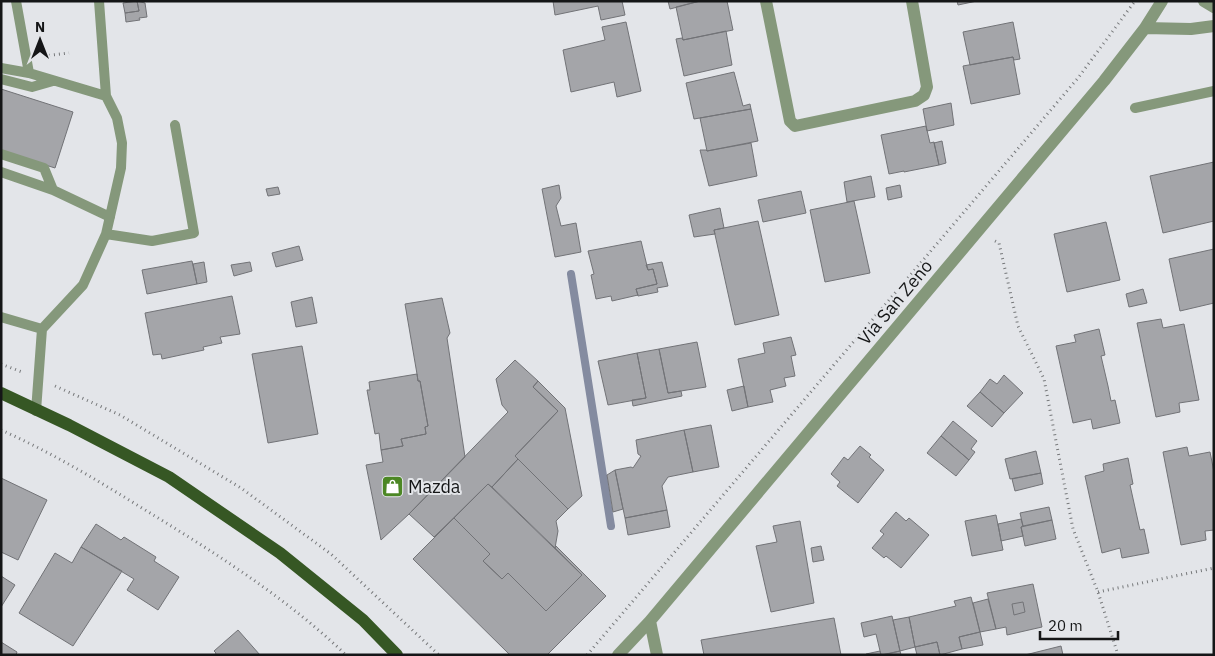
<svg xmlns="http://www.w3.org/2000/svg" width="1215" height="656" font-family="'IBM Plex Sans',sans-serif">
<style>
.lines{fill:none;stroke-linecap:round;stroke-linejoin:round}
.stream{stroke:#848ba0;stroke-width:8}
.building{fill:#a4a5a9;stroke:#727377}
.path{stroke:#77797b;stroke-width:3;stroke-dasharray:1 4;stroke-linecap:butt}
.service{stroke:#85987b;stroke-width:10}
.minor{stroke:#85987b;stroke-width:12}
.primary{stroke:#365724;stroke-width:12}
.labels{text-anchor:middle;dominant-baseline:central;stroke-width:4;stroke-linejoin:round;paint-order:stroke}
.street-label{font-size:18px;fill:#151617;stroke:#e3e5e9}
.poi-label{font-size:18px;fill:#151617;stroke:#e3e5e9;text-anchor:start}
</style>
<rect width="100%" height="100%" fill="#e3e5e9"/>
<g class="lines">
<path class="stream" d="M571,274L611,526"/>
</g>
<path class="building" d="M137,1L145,3L147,17L139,18L140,20L126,22L125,13L139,11Z
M137,1L139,11L125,13L123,3Z
M553,1H622L625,15L601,20L598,6L555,15Z
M668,1H700L670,9Z
M700,1H727L733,30L683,40L676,7Z
M957,1H977L958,5Z
M626,22L641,91L617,97L614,82L571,92L563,50L605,40L602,27Z
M1013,22L1020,59L1014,60L1013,57L970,65L963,32Z
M726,31L732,65L684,76L676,39L682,38L683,40Z
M1013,57L1020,94L971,104L963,66Z
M734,72L743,106L750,104L751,109L694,119L686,83Z
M1,89L73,112L55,168L1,151Z
M951,103L954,125L927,131L923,109Z
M751,109L758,141L707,151L700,118Z
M926,126L930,143L934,142L939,165L904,172V171L889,174L881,135Z
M942,141L946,163L939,165L934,143Z
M751,143L757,176L709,186L700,150H706L707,151Z
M1214,162V221L1163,233L1150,176Z
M871,176L875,197L847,202L844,182Z
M559,185L561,198L556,206L561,226L576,223L581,252L555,257L542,189Z
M900,185L902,197L888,200L886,188Z
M278,187L280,194L268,196L266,189Z
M801,191L806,213L763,222L758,200Z
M854,201L870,273L825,282L810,210Z
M720,208L724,228L714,230L715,234L694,237L689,215Z
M758,221L779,315L735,325L714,230Z
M1106,222L1120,280L1067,292L1054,234Z
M641,241L648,270L653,269L657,284L636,289L638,295L612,301L611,296L596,299L591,275L594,274L588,251Z
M299,246L303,260L276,267L272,253Z
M1214,249V303L1180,311L1169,259Z
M192,261L197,284L147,294L142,270Z
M204,262L207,282L197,284L193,264Z
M250,262L252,271L234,276L231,265Z
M662,262L668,286L657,288L658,292L638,296L636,289L657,284L653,269L648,270L646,265Z
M1143,289L1147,303L1129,307L1126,294Z
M232,296L240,334L220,337L222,343L203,347L204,350L162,359L161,354L153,355L145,313Z
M312,297L317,323L296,327L291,302Z
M442,298L450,333L447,338L465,457L409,514L381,540L366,465L383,462L381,450L403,446L401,439L426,434L425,427L428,426L420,381H418L417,374L405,304Z
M1161,319L1163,328L1184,324L1199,400L1179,403L1180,412L1156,417L1137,323Z
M1099,329L1105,355L1101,356L1108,386L1111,401L1115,400L1120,423L1093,429L1091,419L1073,423L1056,346L1076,342L1074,335Z
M791,337L796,355L791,356L795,376L784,378L786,386L770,390L773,402L748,407L738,359L765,353L763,343Z
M697,342L706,387L668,393L659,349Z
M302,346L318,434L268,443L252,354Z
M659,349L668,393L681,391L682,396L633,406L632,400L646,398L637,353Z
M637,353L646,398L608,405L598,361Z
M515,360L538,381L533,387L558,411L515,456L518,459L492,487L488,484L434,537L409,514L508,412L502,405L496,379Z
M417,374L418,381H420L428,426L425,427L426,434L401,439L403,446L381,450L379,433L375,434L367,390H370L369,382Z
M1004,375L1023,393L1004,413L980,392L990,379L997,384Z
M538,381L565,408L582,496L568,509L515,456L558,411L533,387Z
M744,386L748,407L732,411L727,390Z
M980,392L1004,413L992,427L967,406Z
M953,421L977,441L971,449L975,452L969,460L941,436Z
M711,425L719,467L693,472L684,430Z
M684,430L693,472L668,477L662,486L667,510L625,518L615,470L631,467L633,468L641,456L638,454L636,440Z
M941,436L969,460L956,476L927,453Z
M860,446L871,455L869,457L884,470L858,503L837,486L840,482L831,474L844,457L848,460Z
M1187,447L1189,456L1210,452L1214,472V530L1205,531L1206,540L1181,545L1163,452Z
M1036,451L1041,473L1010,479L1005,459Z
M1128,458L1133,484L1130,485L1140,530L1144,529L1149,553L1122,558L1120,548L1102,553L1085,476L1104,471L1103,464Z
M518,459L568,509L556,521L558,531L555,548L492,487Z
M615,470L623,509L613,512L607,475Z
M1041,473L1043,484L1015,491L1012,479Z
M1,478L47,500L18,560L1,552Z
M488,484L582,575L546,611L508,573L502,579L483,561L490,554L454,518Z
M1049,507L1052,520L1023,526L1020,513Z
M667,510L670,527L628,535L625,518Z
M896,512L906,521L909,518L929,535L901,568L886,556L884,558L872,548L884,534L880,531Z
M996,515L1003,550L972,556L965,521Z
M454,518L490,554L483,561L502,579L508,573L546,611L582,575L555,548L556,546L606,596L547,655H510L413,559Z
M1021,519L1023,526L1021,527L1023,536L1001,541L998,524Z
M1052,520L1056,539L1025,546L1021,527Z
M800,521L814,603L771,612L756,546L777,542L773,526Z
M96,524L121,540L124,537L156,557L154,561L179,577L158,610L127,590L134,579L81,547Z
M821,546L824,560L813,562L811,548Z
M81,547L122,571L73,646L19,613L55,553L72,563Z
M1,576L15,585L1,607Z
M1033,584L1042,627L1007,635L1006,627L996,629L987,593Z
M971,597L980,632L959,637L962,649L940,655L937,642L915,647L909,617L956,606L954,601Z
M988,599L996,629L980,632L973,603Z
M1023,602L1025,612L1014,615L1012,604Z
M892,616L900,651L881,655L876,634L864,637L861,623Z
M909,617L915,647L900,651L893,620Z
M834,618L841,655H704L701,640Z
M238,630L260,655H215L216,653L214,651Z
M980,632L983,645L962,649L959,637Z
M1,642L17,652L16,655H1Z
M937,642L940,655H917L915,647Z
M1061,646L1063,655H1025Z
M880,651L881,655H866V654Z
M900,651L901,655H883Z"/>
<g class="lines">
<path class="path" d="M44,56L69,53
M995,241L999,243L1018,326L1044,379L1073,529L1098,592L1118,655
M1,364L22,372
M55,386L120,415L241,488L331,554L439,655
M1,430C53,453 102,483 150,513C217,554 289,600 346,655
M1098,592L1214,568
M587,655L1078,78L1135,1"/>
<path class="service" d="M16,1L29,73
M99,1L106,96
M1,68L29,73L106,96L117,118L122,143L121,168L106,234L83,285L42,329
M1,79L32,87L53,81
M1135,108L1214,91
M1,154L44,168L53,190
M1,172L53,190L110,217
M106,234L152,241L194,233L175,125
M1,317L42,329L36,411"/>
<path class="minor" d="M766,1L790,121L795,126L915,101L924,95L927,87L912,1
M1204,1L1214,7
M1145,28L1191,29L1214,26
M650,621L657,655
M618,655L650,621L1104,81L1145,28L1162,1"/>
<path class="primary" d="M1,393L69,425L169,477L280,553L363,620L397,655"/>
</g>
<defs>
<symbol id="shop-square" viewBox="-11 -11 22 22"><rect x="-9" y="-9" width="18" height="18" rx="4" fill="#4c8724" stroke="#e3e5e9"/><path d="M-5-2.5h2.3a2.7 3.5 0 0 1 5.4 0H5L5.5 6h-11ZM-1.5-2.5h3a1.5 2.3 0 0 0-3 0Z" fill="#fff"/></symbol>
</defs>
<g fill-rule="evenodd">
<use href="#shop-square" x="380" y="474" width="25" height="25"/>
</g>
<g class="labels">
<g class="street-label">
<text transform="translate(895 302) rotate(-50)">Via San Zeno</text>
</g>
<g class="poi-label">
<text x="408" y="486">Mazda</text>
</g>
</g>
<rect width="1215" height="656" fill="none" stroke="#151617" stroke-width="5"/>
<g transform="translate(40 40)" stroke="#e3e5e9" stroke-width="4" paint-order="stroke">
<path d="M0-4L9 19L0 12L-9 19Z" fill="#151617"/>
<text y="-8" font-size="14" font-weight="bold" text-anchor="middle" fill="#151617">N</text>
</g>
<path d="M1040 631v8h78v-8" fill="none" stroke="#151617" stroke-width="2.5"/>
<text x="1048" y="631" font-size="15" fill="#151617" stroke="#e3e5e9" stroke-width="4" paint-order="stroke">20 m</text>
</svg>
